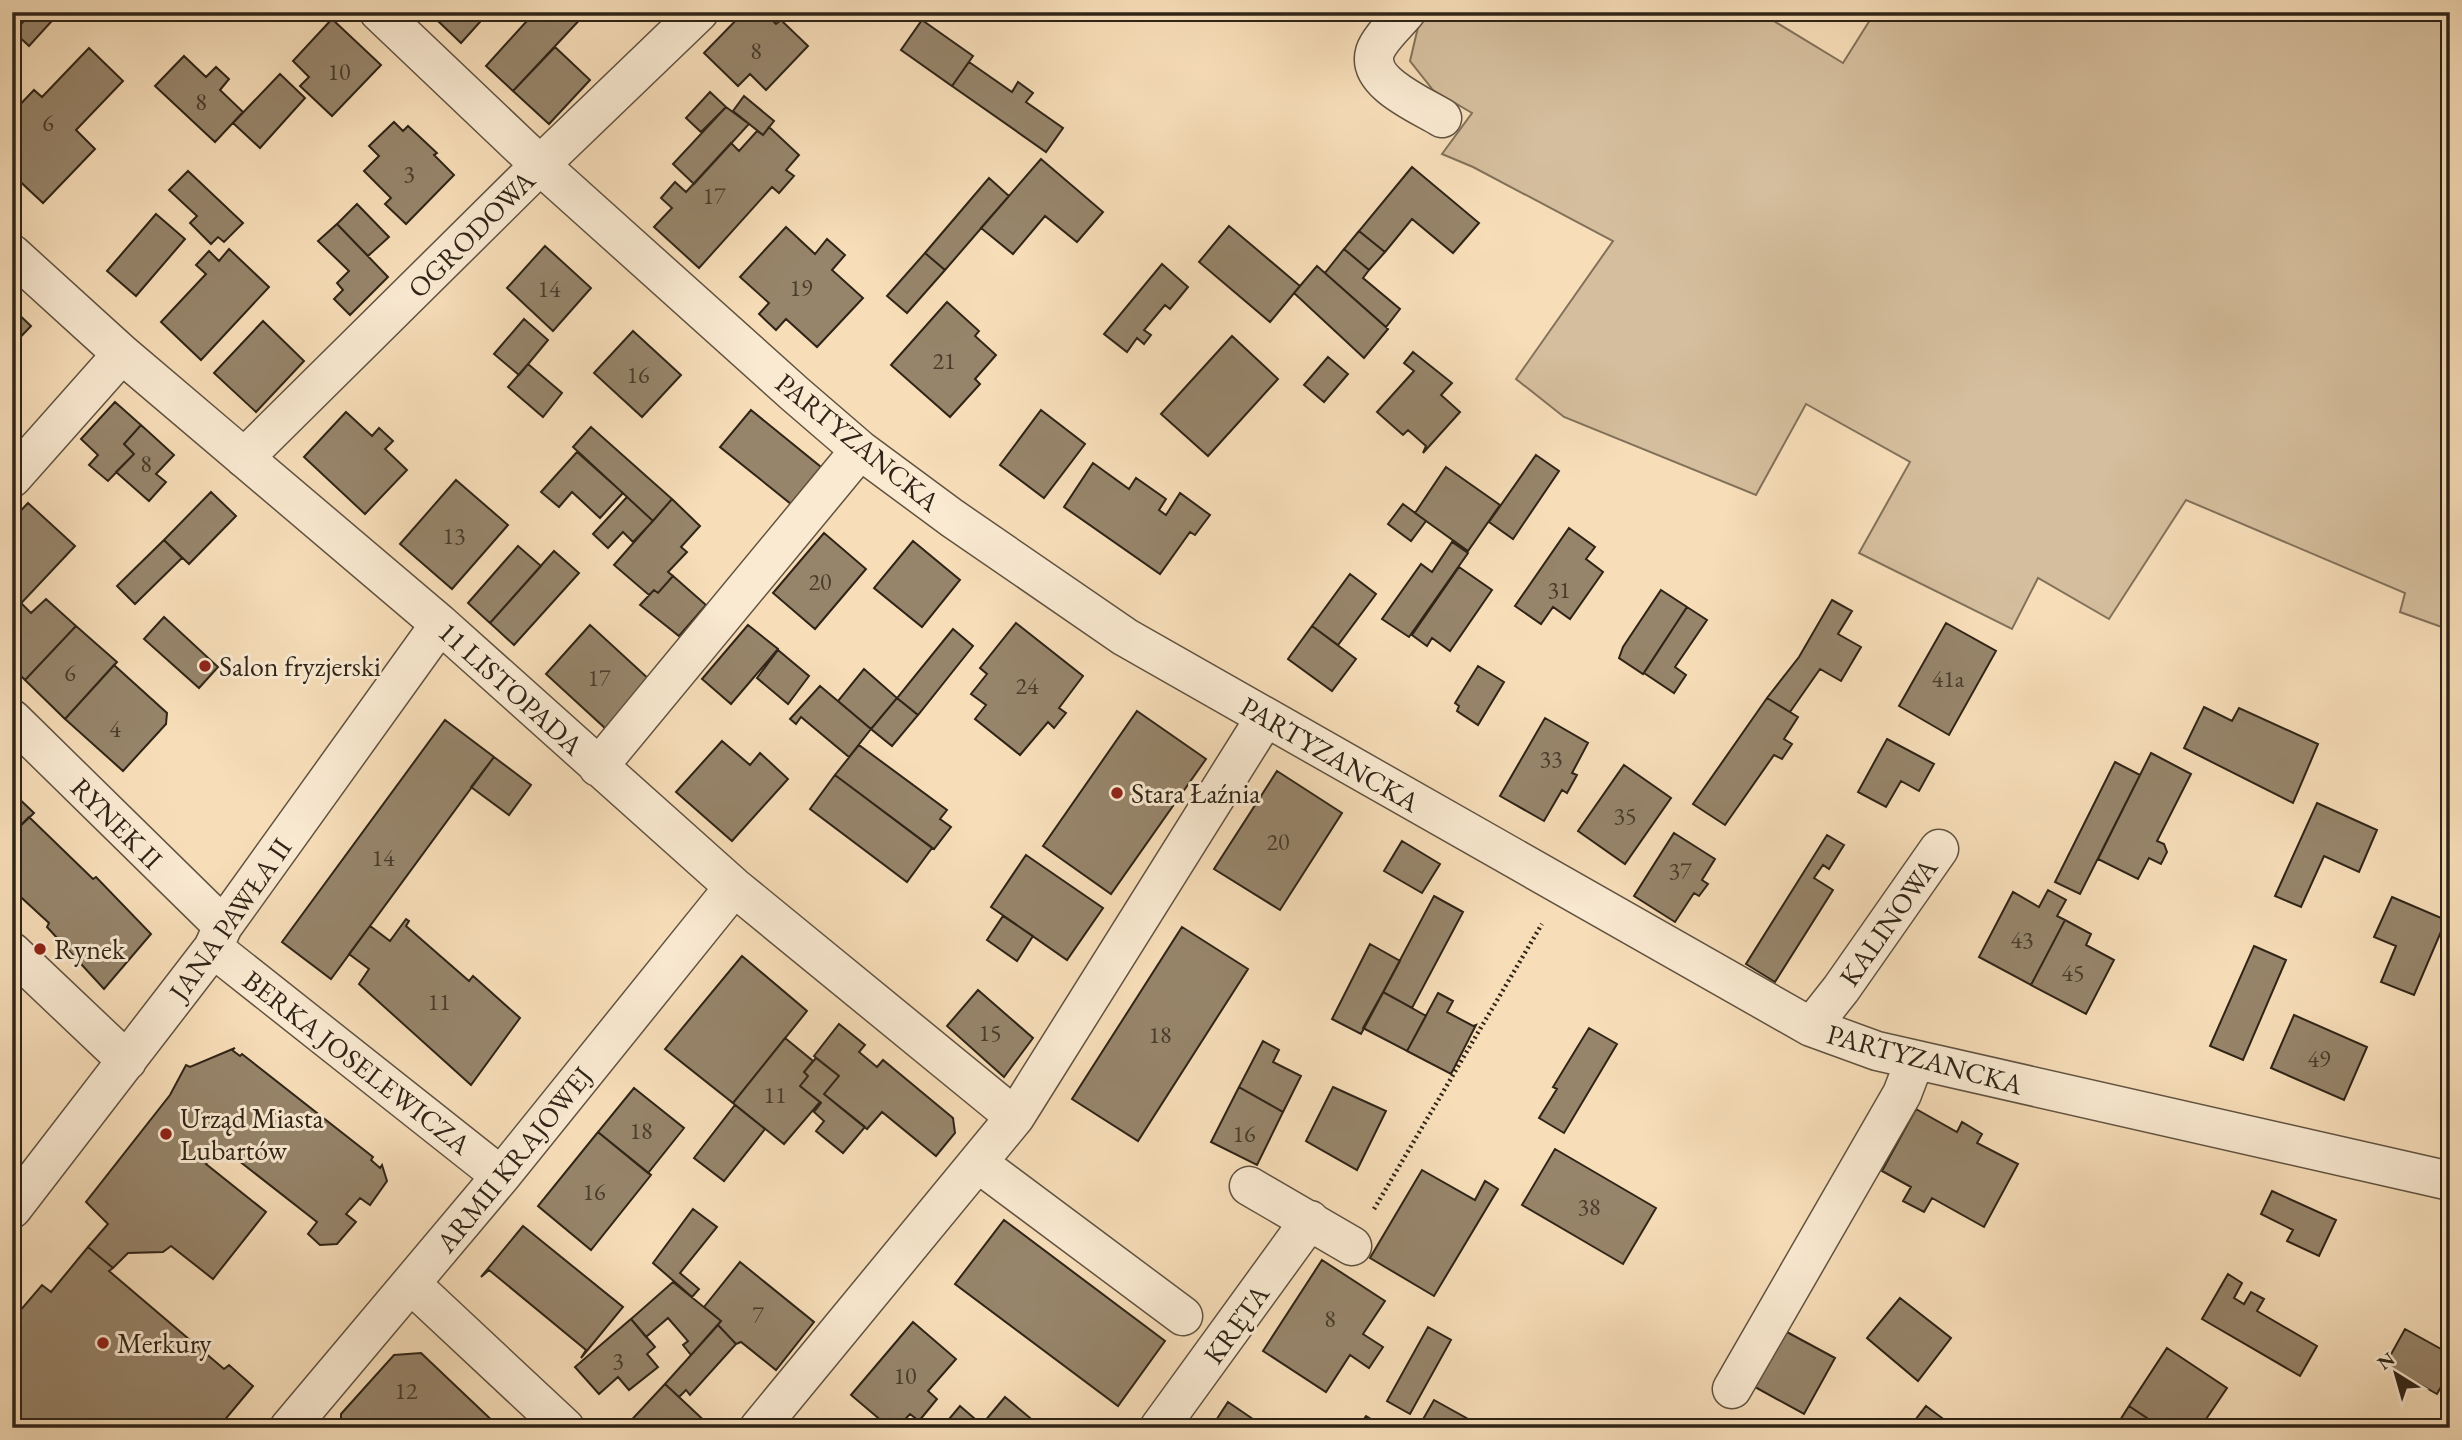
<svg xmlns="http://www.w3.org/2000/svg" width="2462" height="1440" font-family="'EB Garamond',serif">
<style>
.green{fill:#d5be9d;stroke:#82715a;stroke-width:2}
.building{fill:#97856b;stroke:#2f2417;stroke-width:2}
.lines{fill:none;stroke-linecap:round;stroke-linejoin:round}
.minor-casing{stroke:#615240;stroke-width:41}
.path{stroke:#2f2417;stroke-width:4.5;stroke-dasharray:2 3.5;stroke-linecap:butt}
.minor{stroke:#faead2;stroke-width:38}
.poi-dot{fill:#8f2418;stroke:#faead2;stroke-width:2.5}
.labels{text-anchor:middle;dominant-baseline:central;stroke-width:6;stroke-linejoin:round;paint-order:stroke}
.number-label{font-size:24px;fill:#493c2c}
.street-label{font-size:28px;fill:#2f2417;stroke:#faead2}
.poi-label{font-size:28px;fill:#2f2417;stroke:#faead2;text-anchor:start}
</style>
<rect width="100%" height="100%" fill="#f7deb9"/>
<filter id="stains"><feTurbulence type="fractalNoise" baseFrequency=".00286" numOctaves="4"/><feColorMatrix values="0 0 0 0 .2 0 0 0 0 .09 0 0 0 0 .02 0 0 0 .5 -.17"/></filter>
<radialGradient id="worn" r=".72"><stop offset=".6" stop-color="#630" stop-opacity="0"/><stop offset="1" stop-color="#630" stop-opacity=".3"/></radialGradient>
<path class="green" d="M1427,12H1759L1843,63L1875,12H2450V630L2400,612L2405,593L2186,500L2109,619L2038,578L2012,629L1859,553L1910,462L1806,404L1756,495L1564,417L1516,379L1613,241L1473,167L1442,154L1472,113L1433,90L1410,61L1419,23Z"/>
<path class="building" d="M12,12H28L12,30Z
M32,12H60L29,46L14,32Z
M428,12H448L439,22Z
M448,12H489L461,43L439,22Z
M535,12H587L513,91L486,66Z
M744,12H764L776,24L781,20L808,46L766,90L750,74L738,86L704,53Z
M332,19L381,65L332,116L300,86L309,77L293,61Z
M922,20L973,56L952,86L901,50Z
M555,47L590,80L549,124L513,91Z
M89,48L123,81L76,130L95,149L43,203L12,174V113L34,90L42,97Z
M184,56L206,77L216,67L229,79L220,90L243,112L215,142L155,86Z
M969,62L1012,92L1018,82L1033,93L1026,102L1063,128L1046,152L952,86Z
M280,74L305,98L260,148L233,123Z
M710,92L726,107L701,132L686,118Z
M744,96L774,121L763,135L733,111Z
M726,107L749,124L694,184L673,164Z
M394,122L403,131L408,126L437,153L434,155L454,175L406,224L385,204L391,198L364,171L379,156L369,146Z
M769,127L799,155L786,170L794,176L779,193L772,187L699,268L654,227L672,208L661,198L675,182L686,192L731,143L739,151L757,131L763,135Z
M1041,159L1103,212L1077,242L1045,216L1013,254L981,228Z
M1412,167L1479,223L1453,253L1412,219L1385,252L1359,231Z
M188,171L243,223L224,242L218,237L211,244L190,223L197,216L169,190Z
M989,178L1009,196L945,270L925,253Z
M357,204L389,237L368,256L337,224Z
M156,214L185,239L136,296L107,271Z
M337,224L388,277L350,315L334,299L343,290L337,283L349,271L318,241Z
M1229,226L1300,286L1270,322L1199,262Z
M786,227L815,254L827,239L845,255L832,270L863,298L817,347L786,319L776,330L759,314L769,303L740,277Z
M1359,231L1385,252L1369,270L1344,249Z
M545,246L591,288L553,331L507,288Z
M229,249L269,287L201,360L161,322L206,274L196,265L209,251L219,261Z
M1344,249L1369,270L1363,278L1400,309L1386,327L1325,273Z
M925,253L945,270L907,313L887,296Z
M1162,264L1188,287L1170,309L1165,305L1144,330L1151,335L1144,344L1137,338L1127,352L1104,334Z
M1317,266L1388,329L1364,358L1294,293Z
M947,302L979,331L975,336L996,355L975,379L980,384L950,417L891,365Z
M12,308L31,326L12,346Z
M524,319L548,340L519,375L494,354Z
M263,321L304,361L256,412L214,373Z
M633,331L681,375L642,417L594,373Z
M1232,336L1278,379L1208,456L1161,414Z
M1413,352L1452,383L1441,395L1460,412L1423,453L1426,446L1408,430L1403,435L1377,412L1414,371L1404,363Z
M1328,357L1348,374L1324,402L1304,385Z
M528,364L562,393L543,417L508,387Z
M115,402L141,425L124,444L134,454L108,481L89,465L98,455L81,439Z
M751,410L821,467L791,504L720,447Z
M1041,410L1085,444L1044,498L1000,465Z
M346,412L372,436L379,428L393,441L385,449L407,470L365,514L304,457Z
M141,425L174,455L156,474L166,482L149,501L116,472L134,454L124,444Z
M591,427L672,499L653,521L573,447Z
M577,452L623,493L600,518L572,492L559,507L541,492Z
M1536,455L1559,471L1513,539L1489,522Z
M1093,463L1129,489L1136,478L1166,499L1159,510L1166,515L1180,493L1210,515L1195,535L1190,532L1160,574L1064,507Z
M1446,467L1500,505L1468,551L1415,513Z
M456,480L508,525L452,589L400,544Z
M211,492L236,516L189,564L164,540Z
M627,497L653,521L633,542L623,532L608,548L593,534Z
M672,499L700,526L681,547L687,552L668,572L673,576L658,593L654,590L649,595L614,565Z
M28,503L75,546L12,613V520Z
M1403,504L1426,521L1411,541L1388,524Z
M1569,528L1595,547L1586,559L1603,572L1570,619L1553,607L1541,624L1515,606Z
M824,533L866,569L815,629L773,593Z
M164,540L182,558L135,604L117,586Z
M913,541L960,580L922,627L874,588Z
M1452,542L1468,553L1409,637L1382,619L1421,564L1432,572Z
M518,546L541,566L490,623L468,603Z
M554,551L579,573L514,645L490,623Z
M1459,567L1492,590L1450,651L1432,638L1427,646L1412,635Z
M1350,574L1376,594L1338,645L1312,626Z
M673,576L706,605L679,636L640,605L654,590L658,593Z
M1661,590L1687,607L1643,674L1619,658L1623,647Z
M46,599L76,626L25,680L12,667V613L21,603L31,613Z
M1832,600L1852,611L1838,634L1861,647L1841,681L1820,669L1790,712L1767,698L1799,657Z
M1687,607L1707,620L1675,667L1686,675L1674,693L1644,673Z
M164,617L218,667L199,688L144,639Z
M1016,623L1083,676L1059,708L1066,713L1054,728L1048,722L1020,755L975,719L986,705L971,694L987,674L980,668Z
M1946,623L1996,651L1949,735L1899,706Z
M590,625L651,681L606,729L546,674Z
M748,625L778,649L731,704L702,679Z
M76,626L117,662L65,719L25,680Z
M1312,626L1356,659L1332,691L1288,659Z
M953,629L973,646L918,715L897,698Z
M778,650L809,676L788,704L757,678Z
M114,665L167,713L166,724L123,771L65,719Z
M1478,666L1504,682L1478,725L1457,711L1459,706L1455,703Z
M864,669L897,698L871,729L838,701Z
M820,686L871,729L849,757L801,717L796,724L790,719Z
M897,698L918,715L892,746L871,729Z
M1767,698L1798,717L1784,739L1792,744L1782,759L1774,755L1725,825L1693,804Z
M2204,707L2232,721L2239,708L2318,744L2293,803L2184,748Z
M1137,711L1206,759L1111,894L1043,846Z
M1545,718L1588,743L1572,773L1577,775L1567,793L1562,790L1544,821L1500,796Z
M445,720L494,757L331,979L282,942Z
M1887,739L1934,764L1919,791L1901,781L1886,807L1858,792Z
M722,741L750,765L760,753L788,779L732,841L676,792Z
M859,745L947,810L940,819L951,827L934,849L835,775Z
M2151,753L2191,774L2157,841L2164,844L2167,852L2161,864L2149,858L2138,879L2098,859Z
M494,757L531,785L509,815L471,787Z
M2115,762L2140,775L2080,894L2055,882Z
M1624,765L1671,798L1625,864L1578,831Z
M1277,771L1342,813L1280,910L1214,869Z
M835,775L932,848L907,882L810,809Z
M12,792L34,813L12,834Z
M2317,803L2377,830L2359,872L2324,856L2301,907L2275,896Z
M29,817L93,879L96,877L151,934L104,989L47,927L49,923L12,889V834Z
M1674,833L1715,859L1702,880L1708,884L1699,896L1694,893L1675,922L1634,896Z
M1827,835L1844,845L1829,869L1823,865L1814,878L1833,890L1775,982L1746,964Z
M1402,841L1440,864L1422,893L1384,871Z
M1026,855L1103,908L1067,960L991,907Z
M2048,890L2066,900L2057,916L2065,920L2031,985L1979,957L2013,892L2039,907Z
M1434,896L1463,912L1412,1008L1383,992Z
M2392,897L2446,920L2414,995L2381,982L2396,946L2374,937Z
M1003,916L1033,936L1017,961L987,940Z
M406,919L409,921L406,926L469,981L473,976L520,1018L471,1085L359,984L369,969L349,954L370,926L390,941Z
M2065,920L2091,934L2086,945L2114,960L2086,1014L2031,985Z
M1182,927L1248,969L1138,1141L1072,1099Z
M1370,944L1400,961L1361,1034L1332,1019Z
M2254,946L2286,960L2243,1060L2210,1046Z
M742,956L807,1011L733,1103L665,1049Z
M978,990L1033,1038L1004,1077L947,1026Z
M1383,992L1426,1016L1407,1051L1363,1028Z
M1438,993L1453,1001L1447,1012L1473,1026L1476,1025L1451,1074L1407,1051Z
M2294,1015L2367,1047L2344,1100L2271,1068Z
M839,1024L865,1045L859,1052L877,1067L883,1060L953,1118L955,1133L936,1156L882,1112L867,1129L824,1094L839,1076L814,1056Z
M1589,1028L1617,1044L1564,1133L1539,1118L1557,1089L1553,1087Z
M785,1038L813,1061L804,1072L808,1076L800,1086L820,1102L784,1144L733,1103Z
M1263,1041L1279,1050L1273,1062L1301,1076L1283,1112L1239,1087Z
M235,1048L232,1050L240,1056L242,1054L373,1157L371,1160L380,1168L382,1165L387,1181L370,1205L360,1198L346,1214L356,1222L337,1244L320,1245L308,1234L317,1222L220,1146L206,1164L266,1212L213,1279L171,1246L163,1252L128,1253L113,1268L88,1247L108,1224L86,1202L170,1095L186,1065L190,1067Z
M816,1058L839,1076L824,1094L865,1127L843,1153L816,1131L824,1121L814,1112L821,1103L800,1086L808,1076L804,1072Z
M1239,1087L1283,1112L1257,1165L1211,1142Z
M1333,1087L1386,1111L1357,1170L1306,1141Z
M634,1088L684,1128L648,1173L598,1132Z
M735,1105L765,1129L724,1181L694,1158Z
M1916,1109L1957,1132L1962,1122L1982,1134L1977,1143L2018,1164L1984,1227L1932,1198L1924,1212L1903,1201L1911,1187L1882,1171Z
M598,1132L651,1175L591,1250L538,1206Z
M1555,1149L1656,1208L1623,1264L1522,1205Z
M1422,1170L1475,1200L1485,1181L1498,1189L1434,1296L1370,1258Z
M2272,1191L2336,1220L2319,1256L2287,1241L2293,1230L2261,1214Z
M693,1209L717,1227L680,1273L699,1289L692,1297L653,1263Z
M1004,1220L1165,1341L1118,1406L955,1284Z
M523,1226L623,1307L581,1358L586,1350L489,1270L481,1277Z
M88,1247L113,1268L109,1271L224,1369L229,1365L253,1386L218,1428H12V1320L42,1285L51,1292Z
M1322,1260L1385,1301L1363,1334L1383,1347L1369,1368L1350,1355L1326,1392L1263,1351Z
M740,1262L814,1322L776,1370L741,1342L736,1344L718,1325L721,1321L704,1307Z
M2228,1274L2242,1283L2234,1298L2244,1304L2251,1292L2264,1299L2257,1311L2317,1346L2300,1376L2202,1319Z
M673,1282L721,1321L691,1355L683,1345L688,1341L668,1318L646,1337L631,1319Z
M1900,1298L1951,1338L1918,1381L1867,1338Z
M631,1319L655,1347L647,1354L658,1367L629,1390L618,1377L599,1394L575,1367Z
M913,1322L956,1359L928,1391L937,1399L919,1421L910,1414L897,1428H890L851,1395Z
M718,1325L736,1344L690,1395L686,1390L679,1397L665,1384Z
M1428,1327L1451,1340L1410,1414L1387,1401Z
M2405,1329L2450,1354V1371L2437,1394L2385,1365Z
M1785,1331L1835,1358L1804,1414L1755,1387Z
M2167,1348L2227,1388L2200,1428H2162L2129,1406Z
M421,1353L500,1428H341V1414L394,1355Z
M665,1384L679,1397L712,1428H624Z
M1005,1397L1042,1428H979Z
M1434,1400L1477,1424L1475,1428H1418Z
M1228,1402L1266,1428H1211Z
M960,1406L982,1425L979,1428H948L944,1425Z
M1926,1406L1954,1427L1953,1428H1909Z
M2129,1406L2162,1428H2115Z
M1366,1416L1386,1428H1358Z"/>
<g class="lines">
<defs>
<path id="minor" d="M379,12L540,165L795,394L860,450L952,518L1125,637L1811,1027L1877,1051L2450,1181
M1406,12C1397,23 1379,39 1375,52C1366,83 1421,105 1442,118
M12,254L122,354L440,624L734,887L1015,1117
M244,458L540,165L699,12
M12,478L122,354
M12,719L223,926
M598,767L860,450
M213,948L501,1176
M12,952L127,1061
M1811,1027L1841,989L1939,849
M978,1163L1183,1316
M1249,1186L1352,1246
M12,1209L213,948L223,926L440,624
M411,1284L565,1428
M1732,1389L1902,1094L1915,1060
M289,1428L501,1176L734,887
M759,1428L1015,1117L1265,718
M1159,1428L1310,1220"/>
</defs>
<use href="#minor" class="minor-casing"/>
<path class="path" d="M1374,1209L1542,924"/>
<use href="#minor" class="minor"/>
</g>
<g class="poi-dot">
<circle cx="205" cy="666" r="7"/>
<circle cx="1117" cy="793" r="7"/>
<circle cx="40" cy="949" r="7"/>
<circle cx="166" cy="1134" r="7"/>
<circle cx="103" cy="1343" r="7"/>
</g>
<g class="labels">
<g class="number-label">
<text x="756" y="50">8</text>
<text x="339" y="71">10</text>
<text x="201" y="101">8</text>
<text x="48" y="122">6</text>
<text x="409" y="173">3</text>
<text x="714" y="195">17</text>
<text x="801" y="287">19</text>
<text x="549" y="288">14</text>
<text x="944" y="360">21</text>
<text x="638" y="374">16</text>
<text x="146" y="463">8</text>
<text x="454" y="535">13</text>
<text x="820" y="581">20</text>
<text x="1559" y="589">31</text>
<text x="70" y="672">6</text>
<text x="599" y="677">17</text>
<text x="1948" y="678">41a</text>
<text x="1027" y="685">24</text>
<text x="115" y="728">4</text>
<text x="1551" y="758">33</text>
<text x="1625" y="815">35</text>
<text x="1278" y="841">20</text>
<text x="383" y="857">14</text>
<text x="1680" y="870">37</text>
<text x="2022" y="939">43</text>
<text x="2073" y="972">45</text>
<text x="439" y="1001">11</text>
<text x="990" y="1032">15</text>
<text x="1160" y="1034">18</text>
<text x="2319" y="1058">49</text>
<text x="775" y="1094">11</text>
<text x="641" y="1130">18</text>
<text x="1244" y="1133">16</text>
<text x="594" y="1191">16</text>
<text x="1589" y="1206">38</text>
<text x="758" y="1314">7</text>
<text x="1330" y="1318">8</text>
<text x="618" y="1360">3</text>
<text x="905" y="1375">10</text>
<text x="406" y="1390">12</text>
</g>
<g class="street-label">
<text transform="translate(471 234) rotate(-45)">OGRODOWA</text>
<text transform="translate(858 442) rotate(39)">PARTYZANCKA</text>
<text transform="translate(511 688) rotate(42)">11 LISTOPADA</text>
<text transform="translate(1330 754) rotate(30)">PARTYZANCKA</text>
<text transform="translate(117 823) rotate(45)">RYNEK II</text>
<text transform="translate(230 919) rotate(-55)">JANA PAWŁA II</text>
<text transform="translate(1888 922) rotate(-55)">KALINOWA</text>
<text transform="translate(1925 1059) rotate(15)">PARTYZANCKA</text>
<text transform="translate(357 1062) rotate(38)">BERKA JOSELEWICZA</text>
<text transform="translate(514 1159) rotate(-51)">ARMII KRAJOWEJ</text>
<text transform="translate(1236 1324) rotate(-54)">KRĘTA</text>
</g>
<g class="poi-label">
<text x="219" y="666">Salon fryzjerski</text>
<text x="1131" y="793">Stara Łaźnia</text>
<text x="54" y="949">Rynek</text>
<text x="180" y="1118">Urząd Miasta<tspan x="180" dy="32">Lubartów</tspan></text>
<text x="117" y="1343">Merkury</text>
</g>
</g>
<rect width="2462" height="1440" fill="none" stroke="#f7deb9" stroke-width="42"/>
<rect x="14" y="14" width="2434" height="1412" fill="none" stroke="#2f2417" stroke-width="3.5"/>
<rect x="21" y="21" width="2420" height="1398" fill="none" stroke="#2f2417" stroke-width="2"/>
<g transform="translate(2396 1374) rotate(323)" stroke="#faead2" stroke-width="5" paint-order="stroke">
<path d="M0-5L12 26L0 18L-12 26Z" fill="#2f2417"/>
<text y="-10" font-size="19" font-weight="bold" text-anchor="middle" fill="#2f2417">N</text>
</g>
<rect width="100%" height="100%" filter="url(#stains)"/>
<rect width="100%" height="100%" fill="url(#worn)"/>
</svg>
